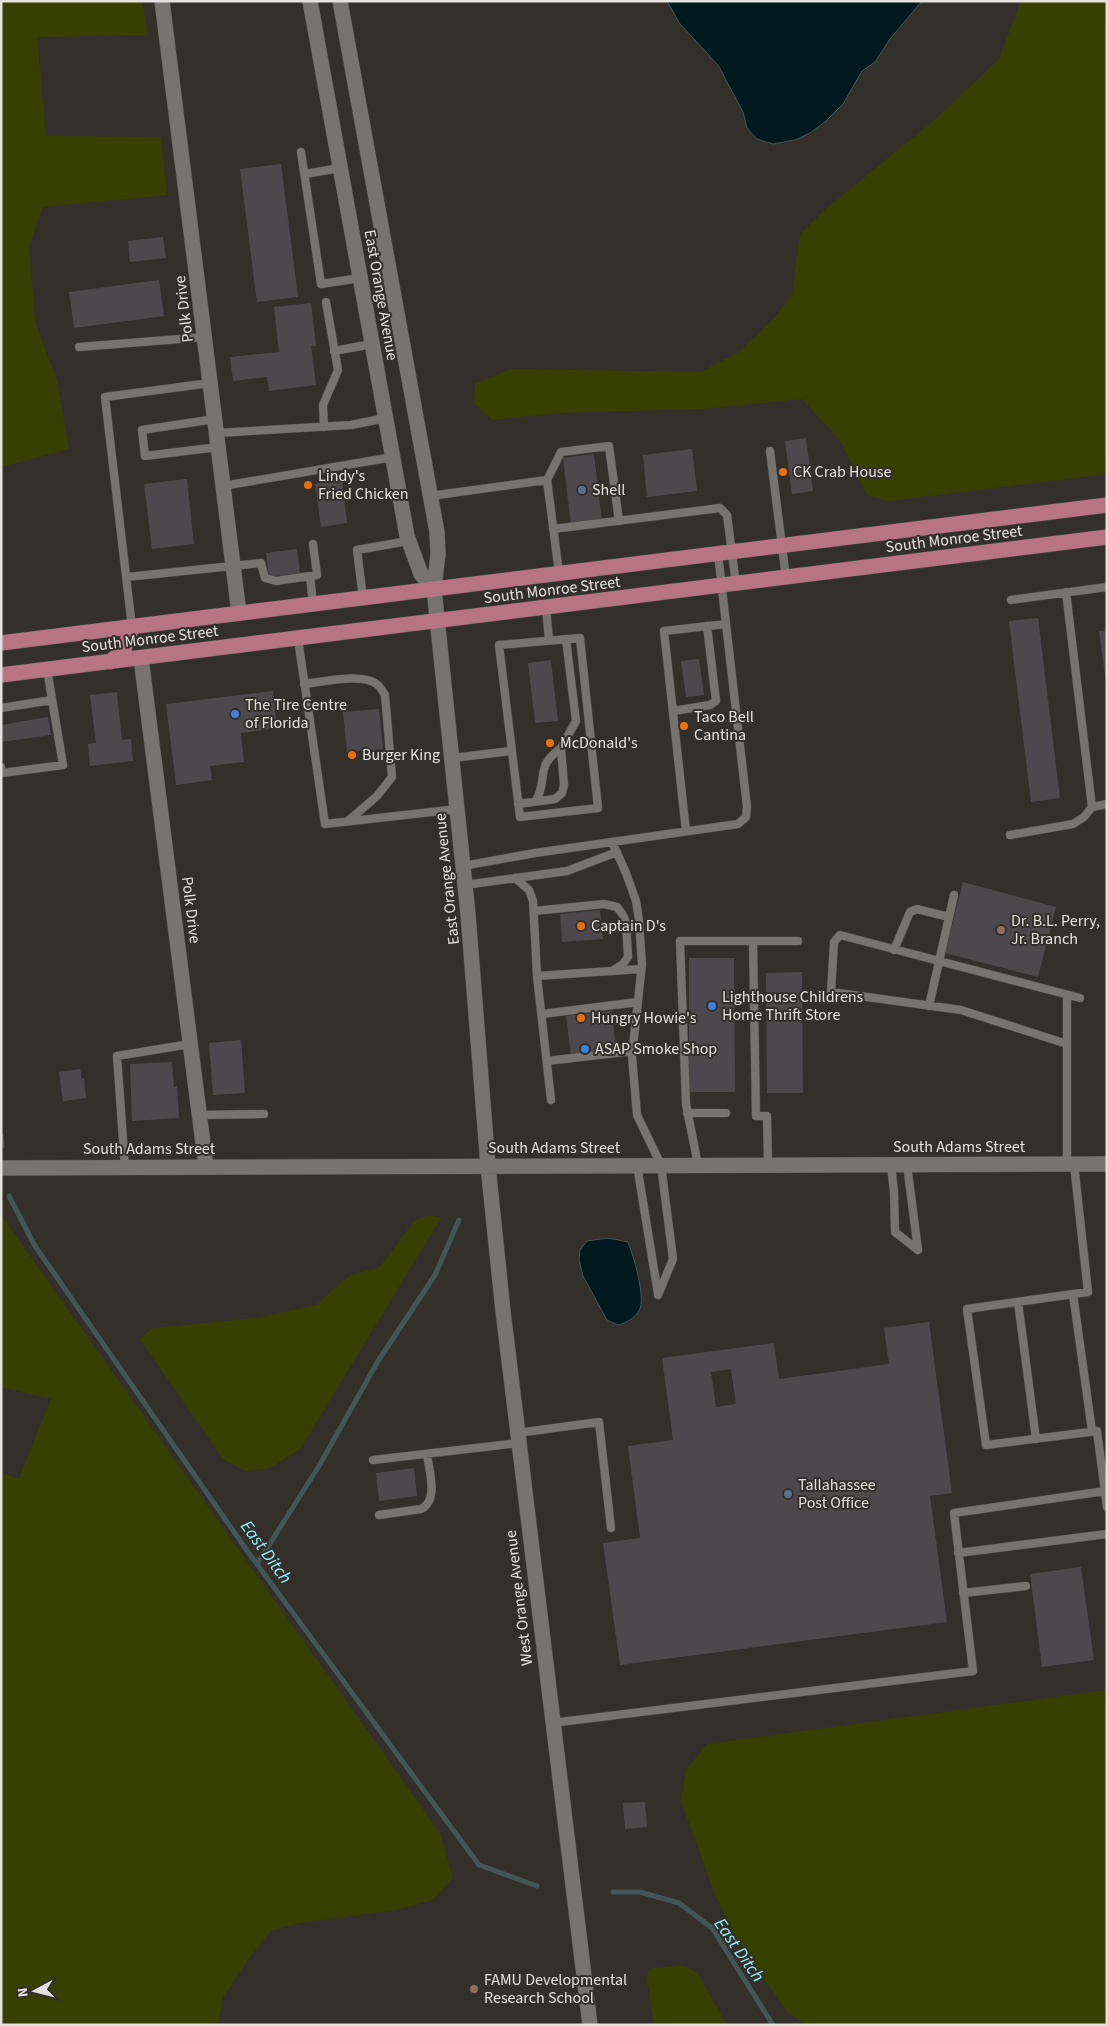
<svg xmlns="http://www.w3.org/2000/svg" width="1108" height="2026" font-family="'Source Sans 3',sans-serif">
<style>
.green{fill:#364101}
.water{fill:#00191c;stroke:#445556}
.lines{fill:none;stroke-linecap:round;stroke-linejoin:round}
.stream{stroke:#445556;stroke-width:5}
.building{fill:#4d484b;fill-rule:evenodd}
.lane-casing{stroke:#4f4d4a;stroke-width:9}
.street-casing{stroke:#4f4d4a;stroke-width:16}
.secondary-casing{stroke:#4f4d4a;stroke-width:16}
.primary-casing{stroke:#4f4d4a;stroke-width:16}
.lane{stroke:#76746f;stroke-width:8}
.street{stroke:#76746f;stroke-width:15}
.secondary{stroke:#76746f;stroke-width:15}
.primary{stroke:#b77581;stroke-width:15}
.food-dot{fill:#e8710a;stroke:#33302c;stroke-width:2}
.service-dot{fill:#5c6f8a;stroke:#33302c;stroke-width:2}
.shop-dot{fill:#3f7fe0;stroke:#33302c;stroke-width:2}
.education-dot{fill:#8d6e63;stroke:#33302c;stroke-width:2}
.labels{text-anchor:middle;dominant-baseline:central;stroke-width:4;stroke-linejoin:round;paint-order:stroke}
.street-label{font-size:16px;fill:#e4e2df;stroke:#33302c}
.poi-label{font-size:16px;fill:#e4e2df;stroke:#33302c;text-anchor:start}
.water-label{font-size:18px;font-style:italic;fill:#93f2fa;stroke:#33302c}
</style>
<rect width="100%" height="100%" fill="#33302c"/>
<path class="green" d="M1,1H142L148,35L37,37L46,136L161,137L167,195L42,207L29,246L35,322L57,381L69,449L1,467Z
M1021,1H1107V474L888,501L867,495L840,440L802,399L700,409L558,413L492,420L474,403L475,384L510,369L701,372L739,352L777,315L792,294L800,235L827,208L937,118L999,59Z
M1,1215L440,1833L453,1878L432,1900L395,1910L299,1923L271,1931L250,1957L223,1997L218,2025H1V1473L19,1479L51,1399L1,1387Z
M429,1215L441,1218L300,1449L270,1468L245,1471L223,1459L140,1339L153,1328L256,1318L316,1305L349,1276L380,1267L414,1221Z
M1107,1690V2025H808L788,2013L737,1940L715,1894L681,1801L686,1770L707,1744Z
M677,1966H685L697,1973L727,2025H654L647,1978L648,1971L652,1968Z"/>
<path class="water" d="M667,1H922L890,39L875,62L862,71L843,104L826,121L810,133L795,140L773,144L757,139L747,128L743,112L718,65L680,24Z
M608,1238L628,1242C634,1257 643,1289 641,1305C640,1315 627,1323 618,1325L607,1320L583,1276L579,1260L580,1250L587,1241Z"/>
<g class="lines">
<path class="stream" d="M1,1136L2,1146
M9,1196L35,1246L248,1552L479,1865L537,1886
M257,1564L319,1466L378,1361L435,1275L459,1220
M613,1892H640L679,1903L712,1928L773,2025"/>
</g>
<path class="building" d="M281,164L298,297L257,302L240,169Z
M163,237L166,258L130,262L128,241Z
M159,280L164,316L74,328L69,292Z
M311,303L316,346H311L316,385L269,391L267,377L233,381L230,357L279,352L274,307Z
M806,438L813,491L792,494L785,441Z
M692,449L697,491L647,497L643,455Z
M594,454L602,522L571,525L563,458Z
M187,479L194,544L152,549L144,484Z
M342,480L347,523L321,527L315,484Z
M297,549L300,573L269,577L266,553Z
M1038,618L1060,798L1031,802L1009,621Z
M1107,630V682H1106L1099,631Z
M699,659L704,695L686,697L681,661Z
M551,660L558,721L535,723L528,663Z
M273,691L277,728L241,733L244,762L210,766L212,780L176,785L166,704Z
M117,692L122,740L131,739L133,761L90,766L88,744L96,743L90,695Z
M379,709L383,749L347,752L343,712Z
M48,717L51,735L1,742V725Z
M963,882L1056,907L1038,977L945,953Z
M600,910L603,939L562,942L560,914Z
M689,958H734L735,1092H689Z
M802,972L803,1093H767L766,973Z
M612,1011L616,1050L571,1055L566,1016Z
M241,1040L245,1093L213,1095L209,1043Z
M172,1062L174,1087L177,1086L179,1118L132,1121L130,1064Z
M80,1069L82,1079L84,1078L86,1098L63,1101L59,1072Z
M929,1322L952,1493L930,1496L947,1622L620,1665L603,1543L640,1538L628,1446L673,1440L662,1358L774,1343L779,1379L889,1364L884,1328ZM731,1369L736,1404L716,1407L711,1372Z
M414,1468L417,1496L379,1501L376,1473Z
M1081,1567L1094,1660L1042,1667L1030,1574Z
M645,1802L647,1827L625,1829L623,1803Z"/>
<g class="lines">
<defs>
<path id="lane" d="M301,152L321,284L360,278
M305,174L340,168
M79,347L205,337
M334,351L372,344
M215,419L142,430L145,456L218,447
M324,427L323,405L338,370L326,302
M217,433L351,425L386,418
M770,451L786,578
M223,486L393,457
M430,496L547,480
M553,529L720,508L727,515L736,584
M559,573L547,480L561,452L609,446L619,521
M310,576L313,604
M127,577L261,563L265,578L276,581L317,575L313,544
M1066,592L1092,807
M363,598L357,550L408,541
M1011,600L1107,587
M546,608L549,640
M132,627L105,397L210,383
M580,638L598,808L520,817L499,645Z
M298,639L325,824L458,809
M304,684C322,682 364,672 378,685C381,688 383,692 385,695L392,777L377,796L348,821
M1,708L52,700
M673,711L710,705L716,701L707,626
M452,758L511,751
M1,767L2,773L63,765L47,669
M536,801C549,776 534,768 561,748
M518,804L555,799L562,793L564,785L561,748L576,721L566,639
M686,831L664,631L726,624
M1010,835L1073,824L1084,817L1092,807L1107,804
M612,842L626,873L636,901L639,920L642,964L632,1056L637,1115L661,1165L673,1259L658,1295
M463,866L535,853L738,824L746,817L747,807L718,554
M515,878L529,890L533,901L537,976L551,1100
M465,885L567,871L617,852
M534,911L604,904L617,907L623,915L626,922L628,957L623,964L612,971
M753,941L756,1116H767L768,1165
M894,950L910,912L917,909L949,917
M537,976L641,969
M1067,995V1164
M929,1006L954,895
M542,1014L638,1002
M1067,1044L961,1010L831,992L834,942L840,935L1080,998
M547,1061L633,1051
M687,1113H726
M200,1115L264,1114
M1074,1164L1088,1292L967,1309L986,1445L1097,1431L1107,1507
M637,1165L658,1294
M698,1165L686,1104L680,941H798
M891,1165L894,1192L895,1232L918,1250
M907,1165L918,1250
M125,1167L117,1056L190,1044
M1073,1294L1092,1431
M1018,1302L1036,1439
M517,1433L599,1422L611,1528
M373,1460L518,1443
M379,1515L421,1509C439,1500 429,1471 427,1454
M958,1553L1107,1534
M963,1593L1026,1586
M552,1723L973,1671L954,1513L1105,1491"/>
<path id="street" d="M162,1L239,613
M141,658L206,1167"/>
<path id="secondary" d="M310,1L407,536L421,574L434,589
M340,1L437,532L438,554L434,589L468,914L488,1166L503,1311L590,2025
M1,1168L1107,1164"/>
<path id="primary" d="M1,643L1107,505
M110,662L124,649L132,627
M1,675L1107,537"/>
</defs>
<use href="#lane" class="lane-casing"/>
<use href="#street" class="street-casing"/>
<use href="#secondary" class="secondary-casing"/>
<use href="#primary" class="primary-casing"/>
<use href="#lane" class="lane"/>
<use href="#street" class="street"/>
<use href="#secondary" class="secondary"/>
<use href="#primary" class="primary"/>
</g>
<g class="food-dot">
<circle cx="783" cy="472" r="5"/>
<circle cx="308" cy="485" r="5"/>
<circle cx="684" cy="726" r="5"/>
<circle cx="550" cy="743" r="5"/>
<circle cx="352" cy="755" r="5"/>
<circle cx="581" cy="926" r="5"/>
<circle cx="581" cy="1018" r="5"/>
</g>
<g class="service-dot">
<circle cx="582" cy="490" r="5"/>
<circle cx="788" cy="1494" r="5"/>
</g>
<g class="shop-dot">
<circle cx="235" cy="714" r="5"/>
<circle cx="712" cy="1006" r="5"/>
<circle cx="585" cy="1049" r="5"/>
</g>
<g class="education-dot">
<circle cx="1001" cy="930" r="5"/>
<circle cx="474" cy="1989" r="5"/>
</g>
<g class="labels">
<g class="street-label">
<text transform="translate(381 295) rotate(80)">East Orange Avenue</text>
<text transform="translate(184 309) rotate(-97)">Polk Drive</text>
<text transform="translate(954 539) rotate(-7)">South Monroe Street</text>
<text transform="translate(552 590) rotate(-7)">South Monroe Street</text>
<text transform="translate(150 639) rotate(-7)">South Monroe Street</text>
<text transform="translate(447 879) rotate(-96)">East Orange Avenue</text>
<text transform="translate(191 910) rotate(83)">Polk Drive</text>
<text x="959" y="1147">South Adams Street</text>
<text x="554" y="1148">South Adams Street</text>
<text x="149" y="1149">South Adams Street</text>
<text transform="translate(519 1598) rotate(-97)">West Orange Avenue</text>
</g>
<g class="poi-label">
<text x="793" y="472">CK Crab House</text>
<text x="318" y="476">Lindy's<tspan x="318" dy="18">Fried Chicken</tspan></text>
<text x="592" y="490">Shell</text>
<text x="245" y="705">The Tire Centre<tspan x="245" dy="18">of Florida</tspan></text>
<text x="694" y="717">Taco Bell<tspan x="694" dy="18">Cantina</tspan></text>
<text x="560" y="743">McDonald's</text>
<text x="362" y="755">Burger King</text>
<text x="1011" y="921">Dr. B.L. Perry,<tspan x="1011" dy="18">Jr. Branch</tspan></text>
<text x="591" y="926">Captain D's</text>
<text x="722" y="997">Lighthouse Childrens<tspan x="722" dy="18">Home Thrift Store</tspan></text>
<text x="591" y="1018">Hungry Howie's</text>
<text x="595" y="1049">ASAP Smoke Shop</text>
<text x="798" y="1485">Tallahassee<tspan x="798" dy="18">Post Office</tspan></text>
<text x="484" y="1980">FAMU Developmental<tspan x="484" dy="18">Research School</tspan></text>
</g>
<g class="water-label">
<text transform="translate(266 1552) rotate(54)">East Ditch</text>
<text transform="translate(739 1950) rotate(55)">East Ditch</text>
</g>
</g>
<rect width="1108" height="2026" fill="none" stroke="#e4e2df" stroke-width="5"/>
<g transform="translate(35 1991) rotate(263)" stroke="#33302c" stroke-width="4" paint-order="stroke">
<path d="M0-4L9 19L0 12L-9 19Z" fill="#e4e2df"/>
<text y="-8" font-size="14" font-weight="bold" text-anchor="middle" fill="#e4e2df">N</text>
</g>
</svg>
